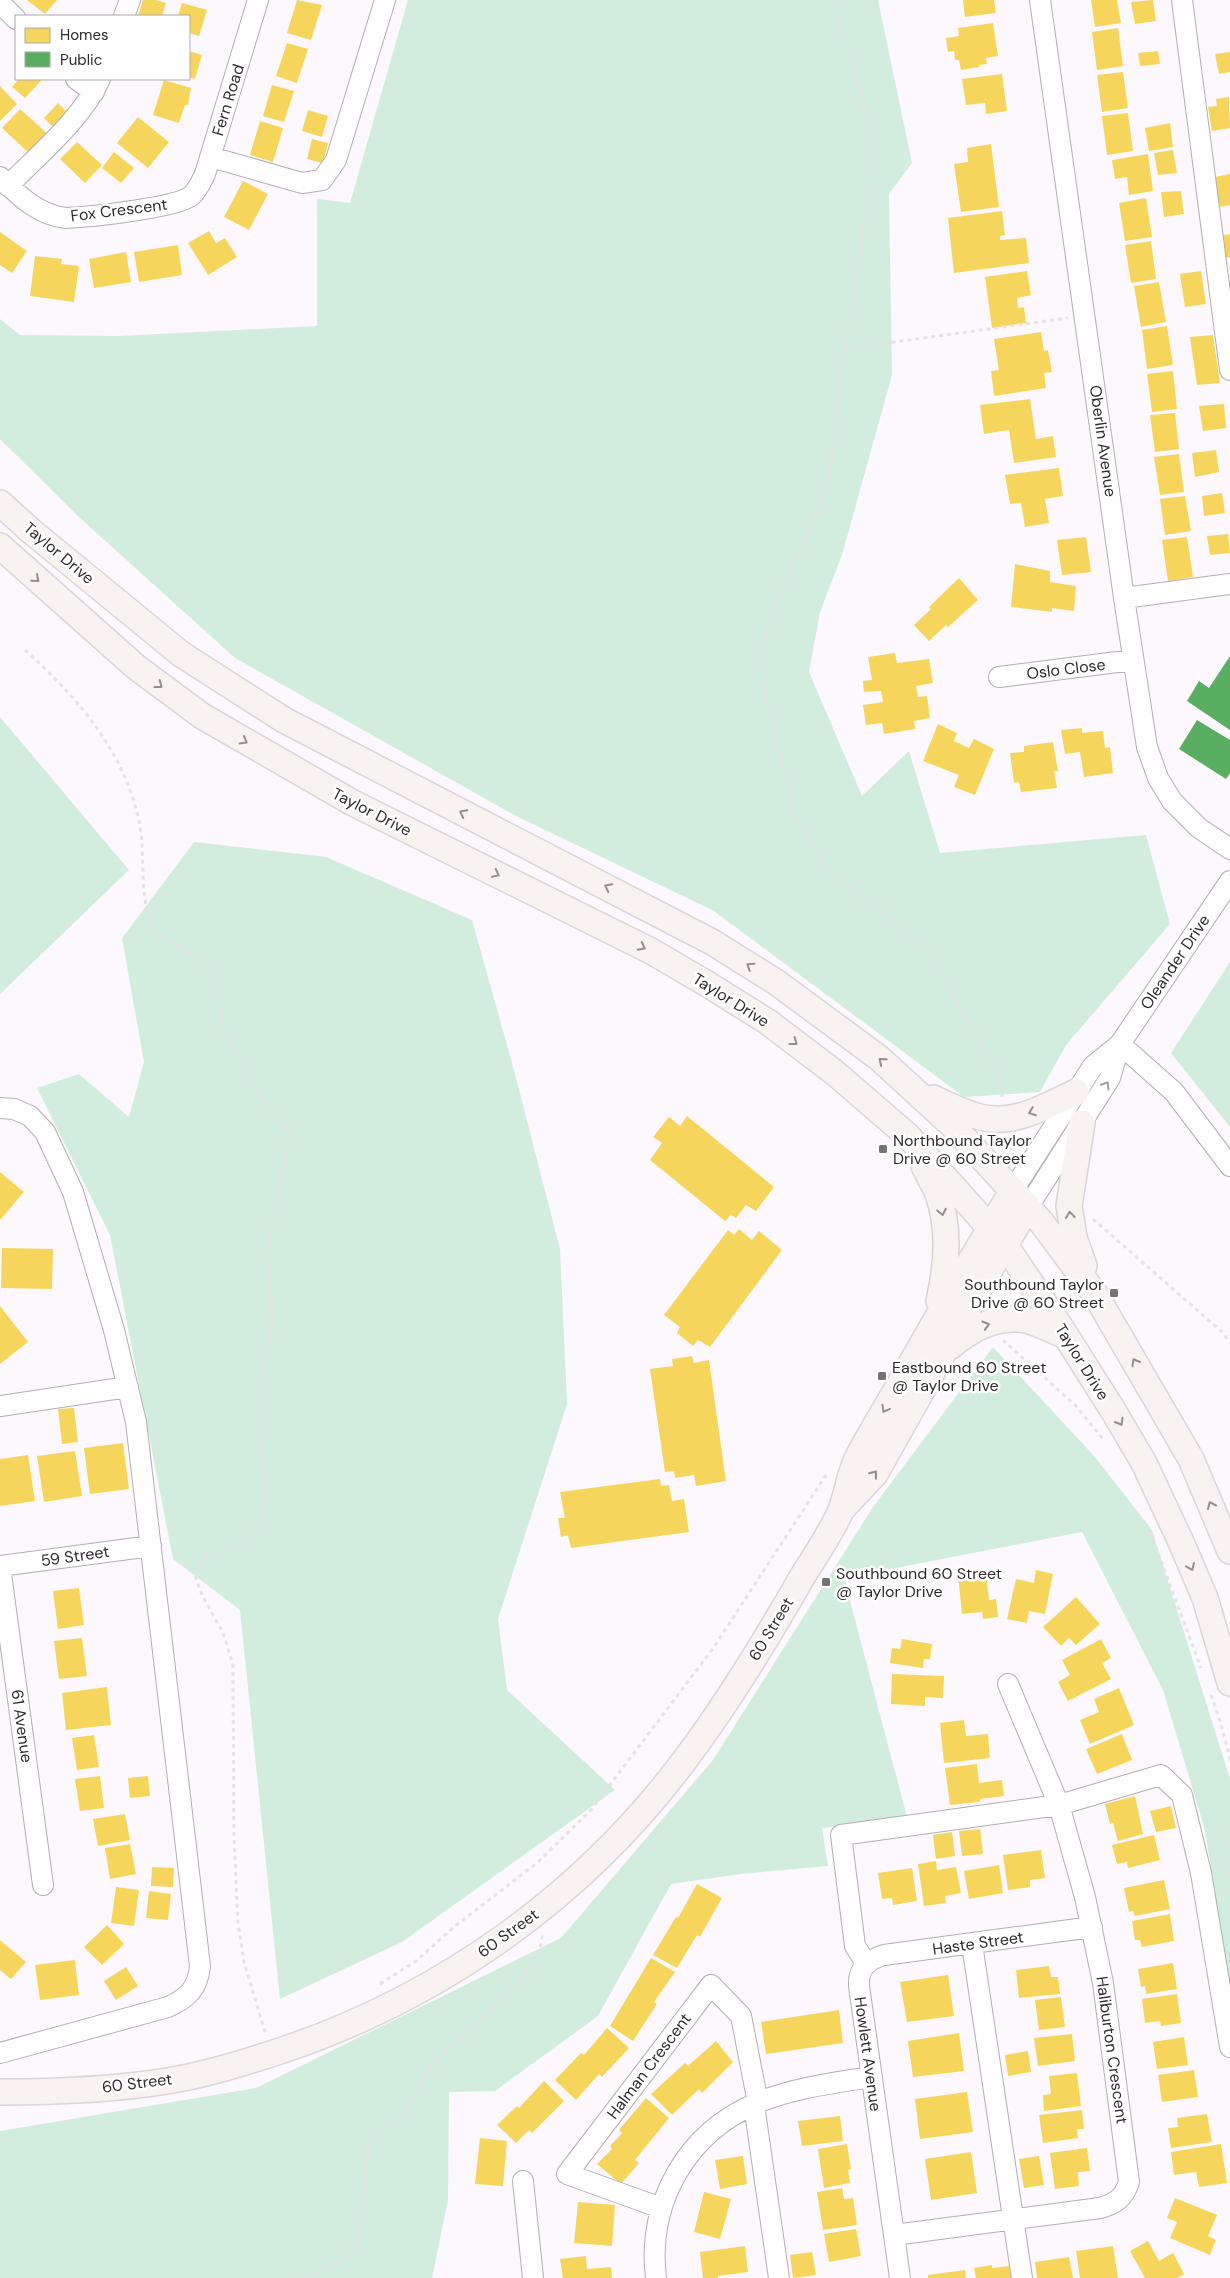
<svg xmlns="http://www.w3.org/2000/svg" width="1230" height="2278" font-family="'DM Sans',sans-serif">
<style>
.green{fill:#d2eddd}
.homes{fill:#f6d55c}
.public{fill:#5aae61}
.lines{fill:none;stroke-linecap:round;stroke-linejoin:round}
.minor-casing{stroke:#b2aeb3;stroke-width:22}
.major-casing{stroke:#d9d6d9;stroke-width:28}
.path{stroke:#e4e3e4;stroke-width:3;stroke-dasharray:4 4;stroke-linecap:butt}
.minor{stroke:#fffeff;stroke-width:20}
.major{stroke:#f8f3f0;stroke-width:25}
.oneway{stroke:#938e90}
.oneway2{stroke:#a19fa1}
.poi-dot{fill:#767277;stroke:#fff;stroke-width:2}
.labels{text-anchor:middle;dominant-baseline:central;stroke-width:5;stroke-linejoin:round;paint-order:stroke}
.street-label{font-size:16px;fill:#2e2a2f;stroke:#fff}
.poi-label{font-size:16px;fill:#2e2a2f;stroke:#fff;text-anchor:start}
</style>
<rect width="100%" height="100%" fill="#fcf8fd"/>
<path class="green" d="M408,0H878L912,163L889,194L892,375L842,555L820,612L809,672L862,796L909,751L940,853L1146,835L1170,924L1066,1045L1040,1092L964,1097L714,911L516,816L235,658L81,519L0,439V319L20,335L120,336L317,326V199L350,203Z
M0,717L129,870L0,994Z
M194,842L326,857L472,920L514,1070L560,1249L567,1404L498,1619L507,1690L615,1790L402,1942L280,1999L240,1610L173,1559L110,1235L37,1088L79,1074L129,1117L144,1062L122,938Z
M1230,962V1127L1171,1053Z
M993,1347L1095,1457L1152,1530L1230,1779V1990L1205,1830L1163,1690L1082,1532L844,1578L907,1817L822,1828L828,1866L741,1874L671,1884L598,2016L495,2091L449,2092L448,2200L432,2278H0V2131L256,2088L561,1938L713,1760L873,1507Z"/>
<path class="homes" d="M27,0H57L45,14Z
M143,0H156L166,3L162,16H138Z
M297,0L322,5L311,40L287,33Z
M963,0H994L996,13L965,17Z
M1091,0H1117L1121,23L1095,27Z
M1153,0L1156,21L1135,24L1131,2Z
M182,3L207,10L199,36L189,33V16H178Z
M993,23L998,56L986,58L987,64L979,65V67L961,70L959,60H955L954,51L948,52L946,38L959,36L958,28Z
M1118,28L1123,66L1097,70L1092,32Z
M287,43L308,49L297,83L276,76Z
M189,51L202,55L195,79L189,77Z
M1158,51L1160,64L1140,66L1138,53Z
M1230,52V72L1219,74L1215,54Z
M1123,72L1128,108L1102,112L1097,75Z
M1002,74L1007,111L986,114L985,103L966,105L962,79Z
M19,79H38L41,81L25,98L12,87Z
M164,80L191,88L188,105H185L179,123L153,115Z
M272,85L294,91L284,122L263,116Z
M0,86L17,104L0,121Z
M1229,97L1230,128L1212,131L1208,107L1217,106L1216,99Z
M58,103L68,113L54,128L44,118Z
M20,109L48,134L30,154L2,128Z
M308,110L328,116L322,137L302,131Z
M1128,113L1133,151L1107,155L1102,116Z
M138,117L169,142L148,168L117,143Z
M260,121L283,128L273,162L250,155Z
M1170,123L1173,147L1149,151L1145,128Z
M312,139L328,143L323,163L307,159Z
M77,142L102,165L85,183L60,159Z
M991,144L999,207L961,212L954,164L968,162L967,148Z
M1173,150L1177,173L1158,175L1154,153Z
M114,152L134,168L121,183L102,168Z
M1148,154L1153,191L1129,195L1127,177L1115,179L1112,160Z
M1230,174V205L1220,207L1214,177Z
M243,181L268,194L249,230L224,217Z
M1181,191L1184,214L1164,217L1161,192Z
M1146,198L1152,237L1125,241L1119,203Z
M1002,211L1005,235L1000,236V240L1026,238L1029,263L954,273L948,218Z
M209,231L216,243L225,238L237,257L208,275L188,243Z
M0,232L27,251L12,273L0,265Z
M1230,234V257L1224,258L1220,236Z
M1151,241L1156,279L1131,283L1125,245Z
M178,245L182,275L139,282L134,252Z
M126,252L131,282L94,288L89,259Z
M35,256L62,259L61,264L79,266L74,302L30,296Z
M1027,271L1031,295L1017,298L1018,308L1024,307L1026,323L992,328L985,277Z
M1201,271L1206,304L1185,307L1180,274Z
M1159,282L1166,322L1141,327L1134,286Z
M1167,326L1173,365L1147,369L1142,330Z
M1041,332L1044,351L1048,350L1052,372L1044,373L1046,388L994,396L991,371L999,370L994,339Z
M1213,335L1220,383L1197,385L1190,337Z
M1173,371L1177,409L1152,412L1147,374Z
M1030,399L1036,439L1053,436L1056,457L1014,463L1009,430L984,434L980,405Z
M1224,404L1226,428L1203,431L1199,406Z
M1175,413L1179,449L1155,452L1150,415Z
M1216,450L1219,472L1195,477L1192,453Z
M1179,454L1184,492L1160,495L1154,457Z
M1059,468L1063,496L1045,499L1049,523L1025,527L1021,503L1010,504L1005,475Z
M1222,493L1225,513L1204,516L1202,496Z
M1185,496L1191,531L1165,535L1160,499Z
M1228,534L1230,553L1210,555L1207,536Z
M1086,537L1091,572L1062,575L1057,540Z
M1187,537L1193,577L1168,581L1162,540Z
M1015,564L1050,571V582L1076,586L1074,611L1052,608V612L1011,607Z
M959,578L978,600L948,627L946,625L929,641L914,625L931,609L929,607Z
M895,653L897,663L929,659L933,683L916,686L918,697L927,696L930,718L914,721L915,729L884,734L882,723L866,725L863,705L883,702L881,691L864,692L863,681L872,680L868,657Z
M938,724L957,733L954,741L969,748L974,739L994,749L975,795L954,787L959,775L923,761Z
M1082,728V733L1103,731L1105,748L1110,747L1113,773L1084,777L1080,752L1065,754L1061,730Z
M1053,742L1058,771H1054L1057,788L1021,792L1019,782L1014,783L1010,753L1024,752V746Z
M687,1116L774,1187L756,1211L746,1205L736,1218L731,1215L725,1221L650,1160L662,1143L653,1137L669,1117L680,1126Z
M0,1172L24,1192L0,1220Z
M739,1229L752,1240L759,1231L782,1250L710,1347L698,1340L693,1346L677,1333L680,1327L664,1315L728,1230L734,1235Z
M2,1248L53,1249L52,1289L1,1288Z
M0,1306L28,1342L0,1364Z
M692,1356L694,1363L709,1360L726,1481L696,1486L694,1475L675,1478L674,1471L665,1472L650,1369L673,1366L672,1359Z
M74,1408L78,1442L62,1444L58,1409Z
M123,1443L129,1489L90,1494L84,1448Z
M75,1451L82,1496L44,1502L37,1456Z
M28,1455L35,1501L0,1506V1459Z
M660,1479L661,1486L669,1485L672,1501L684,1499L689,1532L571,1548L568,1535L561,1537L558,1518H565L560,1492Z
M1036,1570L1053,1574L1045,1614L1029,1611L1027,1623L1007,1619L1016,1579L1034,1583Z
M986,1571L989,1600L996,1599L998,1617L983,1619L982,1612L962,1614L958,1574Z
M79,1588L84,1625L58,1629L53,1591Z
M1076,1597L1100,1624L1076,1645L1069,1638L1061,1646L1043,1627Z
M82,1638L87,1676L59,1679L54,1641Z
M902,1639L932,1644L930,1659H924L923,1668L890,1663L892,1648L900,1649Z
M1101,1639L1111,1658L1102,1663L1111,1679L1068,1701L1058,1682L1070,1675L1062,1660Z
M892,1674L944,1676L943,1698L925,1697V1706L891,1704Z
M107,1687L111,1725L66,1730L62,1693Z
M1119,1688L1134,1725L1090,1744L1080,1720L1099,1712L1094,1699Z
M964,1720L966,1736L988,1734L990,1758L944,1763L940,1723Z
M1122,1734L1132,1760L1097,1774L1086,1749Z
M94,1735L99,1767L77,1770L72,1738Z
M977,1764L979,1783L1002,1780L1004,1796L980,1799V1802L950,1805L945,1768Z
M100,1776L104,1808L80,1811L75,1779Z
M148,1776L150,1796L130,1798L128,1778Z
M1135,1796L1143,1834L1118,1841L1113,1823L1110,1824L1105,1804Z
M1171,1806L1176,1828L1156,1832L1150,1811Z
M125,1814L130,1840L98,1846L93,1819Z
M980,1829L983,1854L962,1856L959,1831Z
M952,1832L955,1856L936,1859L933,1835Z
M1154,1835L1160,1860L1128,1868L1127,1862L1117,1864L1112,1845Z
M130,1844L136,1874L110,1879L105,1848Z
M1041,1850L1045,1878L1030,1880V1887L1008,1890L1003,1855Z
M936,1861L937,1870L956,1867L961,1893L945,1896L946,1903L924,1906L918,1864Z
M999,1865L1003,1893L969,1899L964,1871Z
M152,1867L174,1868L173,1887L151,1886Z
M912,1868L917,1901L893,1905L892,1898L882,1899L878,1873Z
M1164,1880L1170,1909L1135,1916L1133,1911L1129,1912L1124,1888Z
M697,1884L722,1898L700,1937L697,1935L677,1968L653,1955L676,1917L678,1918Z
M116,1887L139,1890L134,1926L111,1923Z
M149,1891L171,1894L168,1920L146,1918Z
M1170,1914L1174,1941L1142,1947L1140,1940H1135L1132,1921Z
M107,1925L124,1944L102,1965L84,1947Z
M0,1940L26,1962L11,1979L0,1970Z
M651,1958L675,1972L654,2002L657,2004L633,2041L610,2026Z
M75,1960L79,1995L40,2000L35,1965Z
M1173,1963L1177,1989L1146,1994L1145,1986L1141,1987L1138,1969Z
M1049,1966L1051,1977H1058L1060,1994L1019,1998L1016,1970Z
M126,1967L138,1986L116,2000L104,1981Z
M948,1975L954,2016L907,2022L900,1982Z
M1177,1994L1181,2023L1161,2026L1160,2021L1145,2023L1142,1999Z
M1061,1997L1065,2027L1039,2030L1035,2000Z
M839,2010L843,2043L766,2054L761,2022Z
M607,2028L629,2048L602,2077L599,2074L576,2100L555,2080L581,2053L584,2055Z
M959,2033L964,2071L913,2077L908,2041Z
M1072,2034L1075,2061L1038,2066L1034,2038Z
M1184,2037L1188,2065L1157,2069L1153,2042Z
M716,2041L733,2062L702,2093L699,2089L672,2115L651,2094L685,2063L688,2066Z
M1028,2051L1031,2072L1008,2076L1005,2055Z
M1194,2070L1198,2097L1162,2102L1158,2075Z
M1077,2073L1081,2106L1044,2111L1043,2095L1051,2094L1049,2076Z
M544,2081L564,2101L532,2133L529,2130L516,2143L497,2125L517,2106L519,2108Z
M967,2092L973,2132L920,2139L915,2099Z
M646,2098L669,2118L635,2160L639,2163L621,2184L597,2164L612,2149L610,2146L622,2133L619,2130Z
M1082,2110L1084,2129H1077L1078,2138L1043,2143L1039,2115Z
M1207,2114L1212,2142L1171,2148L1168,2128L1178,2127L1177,2118Z
M840,2116L843,2141L802,2146L798,2121Z
M480,2138L507,2141L503,2186L475,2184Z
M847,2144L851,2169L848,2170L850,2183L824,2188L818,2149Z
M1221,2144L1227,2183L1199,2187L1196,2172L1174,2175L1171,2152Z
M1087,2148L1090,2171L1078,2172L1079,2186L1055,2189L1050,2153Z
M971,2152L977,2193L931,2200L925,2159Z
M743,2156L747,2184L720,2189L715,2160Z
M1039,2156L1044,2185L1024,2188L1019,2159Z
M842,2188L844,2199L853,2198L857,2225L823,2230L817,2192Z
M704,2192L731,2199L720,2239L694,2232Z
M1175,2198L1217,2215L1208,2236L1216,2240L1210,2255L1170,2238L1177,2222L1167,2218Z
M578,2202L615,2205L612,2246L574,2243Z
M856,2229L861,2256L829,2262L824,2234Z
M1148,2241L1159,2261L1173,2253L1184,2274L1177,2278H1145L1130,2251Z
M745,2246L748,2272L718,2276V2278H703L700,2252Z
M1113,2246L1118,2278H1080L1076,2251Z
M812,2252L816,2275L793,2278L790,2255Z
M586,2256L587,2269L611,2267L612,2278H563L560,2259Z
M1069,2257L1073,2278H1037L1035,2262Z
M992,2265V2268L1009,2266L1011,2278H976L974,2268Z
M965,2270L966,2278H928V2275Z"/>
<path class="public" d="M1230,656V730L1187,701L1199,681L1209,688Z
M1197,720L1230,740V773L1226,779L1179,749Z"/>
<g class="lines">
<defs>
<path id="minor" d="M1040,0L1124,598L1147,747L1158,778L1172,801L1199,828L1230,849
M1182,0L1230,370
M0,3L16,19
M124,16L130,0
M76,79L94,92
M211,157L302,183L322,180L336,160L385,0
M0,177C19,196 38,215 66,218C89,217 175,208 191,196C198,190 201,182 205,174L258,0
M8,186C39,154 82,119 100,79
M1124,598L1230,584
M999,677L1133,660
M1120,1044L1174,1092L1230,1166
M0,1108L14,1109L30,1116L45,1132L73,1192L114,1330L136,1422L200,1966C198,1988 188,1998 168,2007L0,2053
M1013,1190L1093,1066L1120,1044L1230,881
M1028,1207L1110,1078L1120,1044
M0,1406L128,1387
M0,1566L43,1885
M0,1566L151,1546
M972,1944L1022,2278
M866,1963L855,1946L841,1835L1059,1805L1161,1775L1182,1795L1201,1873L1230,2047
M754,2105L779,2278
M523,2181L533,2278
M661,2208L567,2174L711,1985L741,2016L758,2103
M894,2235L1100,2208C1115,2204 1124,2198 1129,2182L1103,1983L1085,1897L1059,1805L1008,1684
M656,2278C647,2203 686,2133 757,2103C793,2088 833,2083 872,2077
M900,2278L859,1986C858,1968 867,1960 884,1955L1092,1927"/>
<path id="major" d="M0,503L31,531L181,654L284,720L712,942L776,982L879,1058L952,1125L1042,1223L1095,1294L1191,1459L1230,1551
M0,546L136,667L202,716L353,803L651,951L709,985L768,1022L835,1073L908,1136L1005,1245L1061,1328L1114,1412L1144,1463L1181,1542L1205,1598L1230,1683
M933,1098C948,1105 964,1113 980,1117C1014,1126 1046,1106 1076,1092
M1082,1123L1069,1206L1074,1237L1084,1266
M924,1166C928,1175 934,1184 938,1194C950,1228 947,1266 939,1301
M951,1346C972,1328 998,1315 1026,1320C1039,1323 1053,1331 1066,1336
M844,1507L875,1474L992,1266L1028,1207
M0,2092C56,2092 112,2090 167,2081C205,2075 243,2063 280,2051C442,1997 585,1895 687,1757C729,1701 766,1640 801,1579C814,1557 831,1534 841,1510C847,1494 849,1477 856,1461C869,1435 885,1410 899,1385C936,1319 974,1255 1013,1190"/>
</defs>
<use href="#minor" class="minor-casing"/>
<use href="#major" class="major-casing"/>
<path class="path" d="M835,0L837,14L852,58L868,122V187L860,261L844,349L829,478L811,530L778,599L762,648L767,703L795,812L829,871L878,908L926,950L993,1060L1003,1100
M844,349L1068,318
M25,650C79,699 126,753 140,826C146,859 137,908 158,934L213,965L218,977L223,1030L245,1062L268,1112L285,1126L289,1132C286,1166 275,1199 270,1232C265,1265 275,1298 271,1331C268,1359 256,1385 257,1413C259,1460 280,1498 250,1542L201,1560L196,1571V1579L202,1595L223,1633L233,1665L234,1837L238,1923L244,1962L266,2035
M1008,1138L1013,1156
M1093,1219L1221,1331L1230,1342
M1003,1340L1075,1405L1103,1439
M1150,1531L1201,1668
M1211,1695L1221,1724L1230,1759
M1230,1832L1226,1854L1230,1877
M380,1984L416,1961L454,1927L538,1862L591,1810L714,1647L828,1472
M303,2278C318,2272 336,2266 349,2255C373,2235 362,2170 370,2139C378,2131 391,2128 399,2120C413,2107 418,2086 429,2070C457,2032 543,1981 542,1934"/>
<use href="#minor" class="minor"/>
<use href="#major" class="major"/>
</g>
<defs><path id="oneway-chevron" d="M-2-3.5L2.5 0L-2 3.5" fill="none" stroke-width="1.6" stroke-linecap="round" stroke-linejoin="round" transform="scale(1.25)"/></defs>
<g class="oneway">
<use href="#oneway-chevron" transform="translate(36 579) rotate(41)"/>
<use href="#oneway-chevron" transform="translate(159 685) rotate(37)"/>
<use href="#oneway-chevron" transform="translate(244 741) rotate(30)"/>
<use href="#oneway-chevron" transform="translate(463 813) rotate(-153)"/>
<use href="#oneway-chevron" transform="translate(496 874) rotate(26)"/>
<use href="#oneway-chevron" transform="translate(608 887) rotate(-153)"/>
<use href="#oneway-chevron" transform="translate(642 947) rotate(27)"/>
<use href="#oneway-chevron" transform="translate(750 966) rotate(-147)"/>
<use href="#oneway-chevron" transform="translate(794 1042) rotate(37)"/>
<use href="#oneway-chevron" transform="translate(882 1061) rotate(-140)"/>
<use href="#oneway-chevron" transform="translate(1032 1112) rotate(159)"/>
<use href="#oneway-chevron" transform="translate(942 1212) rotate(79)"/>
<use href="#oneway-chevron" transform="translate(1070 1215) rotate(-96)"/>
<use href="#oneway-chevron" transform="translate(986 1325) rotate(-17)"/>
<use href="#oneway-chevron" transform="translate(1135 1362) rotate(-120)"/>
<use href="#oneway-chevron" transform="translate(885 1409) rotate(119)"/>
<use href="#oneway-chevron" transform="translate(1120 1422) rotate(60)"/>
<use href="#oneway-chevron" transform="translate(874 1474) rotate(-52)"/>
<use href="#oneway-chevron" transform="translate(1211 1505) rotate(-114)"/>
<use href="#oneway-chevron" transform="translate(1191 1567) rotate(67)"/>
</g>
<use class="oneway2" href="#oneway-chevron" transform="translate(1106 1085) rotate(-58)"/>
<g class="poi-dot">
<rect x="878" y="1144" width="10" height="10" rx="2.5"/>
<rect x="1109" y="1288" width="10" height="10" rx="2.5"/>
<rect x="877" y="1371" width="10" height="10" rx="2.5"/>
<rect x="821" y="1577" width="10" height="10" rx="2.5"/>
</g>
<g class="labels">
<g class="street-label">
<text transform="translate(228 100) rotate(-73)">Fern Road</text>
<text transform="translate(119 210) rotate(-7)">Fox Crescent</text>
<text transform="translate(1103 441) rotate(82)">Oberlin Avenue</text>
<text transform="translate(59 553) rotate(40)">Taylor Drive</text>
<text transform="translate(1066 669) rotate(-7)">Oslo Close</text>
<text transform="translate(372 812) rotate(27)">Taylor Drive</text>
<text transform="translate(1175 962) rotate(-56)">Oleander Drive</text>
<text transform="translate(731 1000) rotate(32)">Taylor Drive</text>
<text transform="translate(1082 1362) rotate(58)">Taylor Drive</text>
<text transform="translate(75 1556) rotate(-8)">59 Street</text>
<text transform="translate(771 1629) rotate(-59)">60 Street</text>
<text transform="translate(22 1726) rotate(82)">61 Avenue</text>
<text transform="translate(508 1933) rotate(-36)">60 Street</text>
<text transform="translate(978 1943) rotate(-8)">Haste Street</text>
<text transform="translate(1112 2050) rotate(82)">Haliburton Crescent</text>
<text transform="translate(868 2054) rotate(82)">Howlett Avenue</text>
<text transform="translate(649 2066) rotate(-53)">Halman Crescent</text>
<text transform="translate(137 2083) rotate(-7)">60 Street</text>
</g>
<g class="poi-label">
<text x="893" y="1140">Northbound Taylor<tspan x="893" dy="18">Drive @ 60 Street</tspan></text>
<text x="1104" y="1284" text-anchor="end">Southbound Taylor<tspan x="1104" dy="18">Drive @ 60 Street</tspan></text>
<text x="892" y="1367">Eastbound 60 Street<tspan x="892" dy="18">@ Taylor Drive</tspan></text>
<text x="836" y="1573">Southbound 60 Street<tspan x="836" dy="18">@ Taylor Drive</tspan></text>
</g>
</g>
<rect x="15" y="15" width="175" height="65" fill="#ffffff" stroke="#abaaac"/>
<rect x="25" y="28" width="25" height="15" fill="#f6d55c" stroke="#abaaac"/>
<text x="60" y="40" font-size="15" fill="#2e2a2f">Homes</text>
<rect x="25" y="52" width="25" height="15" fill="#5aae61" stroke="#abaaac"/>
<text x="60" y="65" font-size="15" fill="#2e2a2f">Public</text>
</svg>
